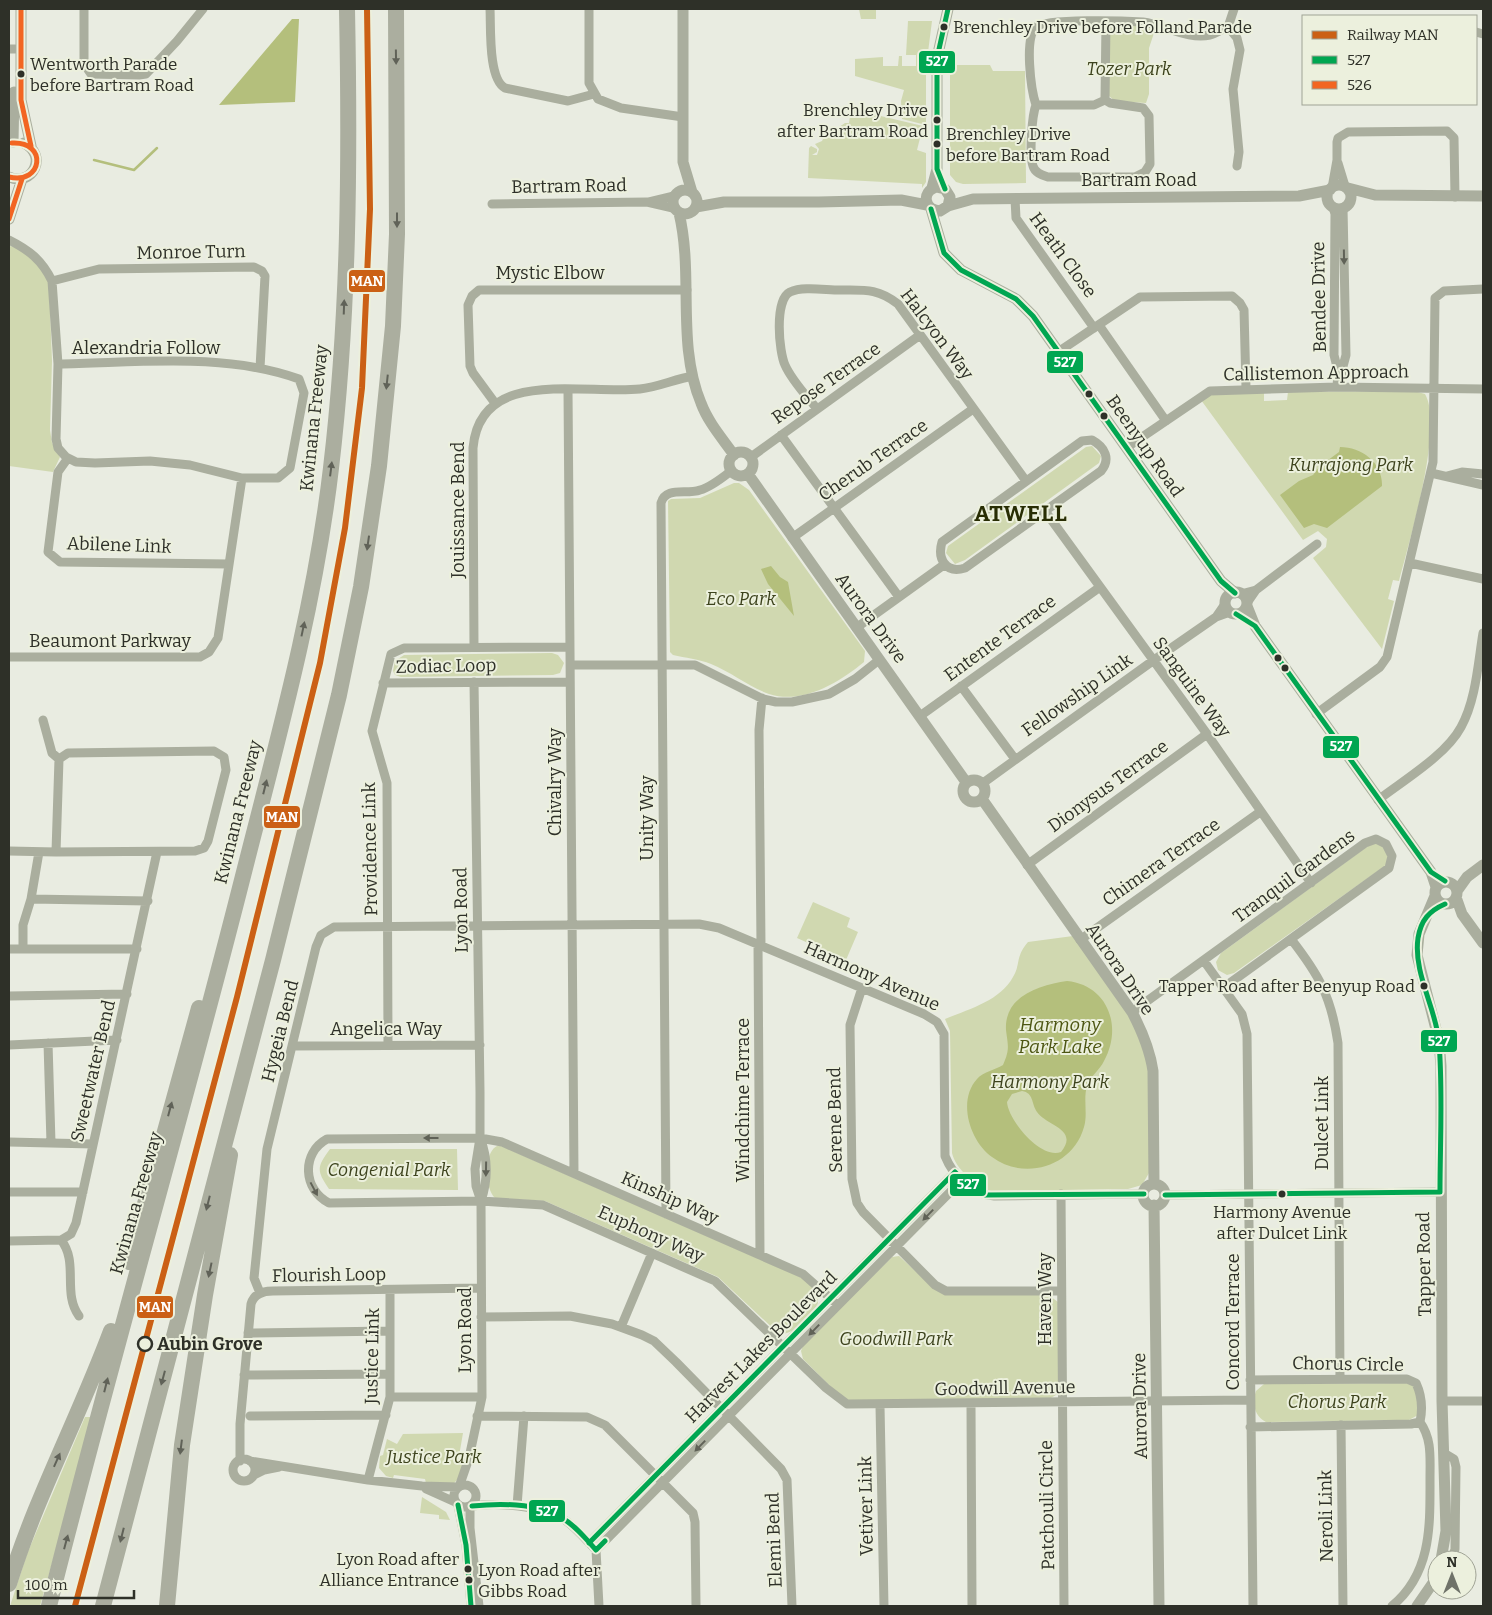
<svg xmlns="http://www.w3.org/2000/svg" width="1492" height="1615" font-family="Bitter,serif">
<style>
.green{fill:#d0d8b0}
.water{fill:#b4bf7c;fill-rule:evenodd}
.lines{fill:none;stroke-linecap:round;stroke-linejoin:round}
.stream{stroke:#b4bf7c;stroke-width:2.5}
.minor{stroke:#aaae9e;stroke-width:9}
.tertiary{stroke:#aaae9e;stroke-width:11}
.motorway{stroke:#abae9f;stroke-width:16}
.bus-1-casing{stroke:#ecf0dd;stroke-width:9}
.bus-2-casing{stroke:#ecf0dd;stroke-width:9}
.bus-1{stroke:#00a651;stroke-width:5}
.bus-2{stroke:#f26522;stroke-width:5}
.rail-1-casing{stroke:#ecf0dd;stroke-width:10}
.rail-1{stroke:#cb6015;stroke-width:6}
.oneway{fill:#606258}
.oneway2{fill:#606257}
.bus-dot{fill:#2e3028;stroke:#ecf0dd;stroke-width:2}
.stop-dot{fill:#ecf0dd;stroke:#2e3028;stroke-width:2.5}
.labels{text-anchor:middle;dominant-baseline:central;stroke-width:4;stroke-linejoin:round;paint-order:stroke}
.bus-label{font-size:17px;fill:#2e3028;stroke:#ecf0dd;text-anchor:start}
.park-label{font-size:18px;font-style:italic;fill:#3d431d;stroke:#ecf0dd}
.street-label{font-size:18px;fill:#2e3028;stroke:#ecf0dd}
.stop-label{font-size:18px;font-weight:bold;fill:#2e3028;stroke:#ecf0dd;text-anchor:start}
.water-label{font-size:19px;font-style:italic;fill:#4d5613;stroke:#ecf0dd}
.district-label{font-size:22px;font-weight:bold;letter-spacing:1px;fill:#282d04;stroke:#ecf0dd}
.line-badge{stroke:#ecf0dd;stroke-width:2}
.badge-label{font-size:14px;text-anchor:middle;font-weight:bold;fill:#fff}
</style>
<rect width="100%" height="100%" fill="#e9ece1"/>
<path class="green" d="M859,9H876V19H861Z
M908,21H932L926,68V125L902,119L901,101L904,90L855,76V59L883,57V66H898L899,56H902V66H916V55H906Z
M1114,25H1137L1155,30L1149,48V94L1146,103L1115,101L1109,96V30Z
M950,65H990L993,71H1025L1026,183L963,184L956,182L950,175Z
M851,109L923,126L917,150L926,153V182L922,188V184L808,178L809,148L811,146L817,149V152L812,155H817L819,149L815,144L822,141L824,137L845,123H849Z
M9,246L18,247L40,266L49,282L52,361L50,430L52,443L60,457L53,472L9,466V468Z
M1414,391L1425,394C1444,427 1409,542 1399,581L1393,580L1388,599L1394,601L1382,649L1313,558L1326,547L1327,539L1318,531L1303,540L1201,400L1210,395L1264,392V401L1287,400L1288,392Z
M1092,446L1101,456L1099,463L965,560L955,564L946,553L948,546L1086,447Z
M734,483H739L749,490L865,651L864,662C840,682 803,705 769,694C749,687 731,672 711,664C699,659 685,658 673,655L670,652L668,501L671,499L700,498Z
M552,653L558,655L564,663L560,673L553,675L401,677L395,675L393,671L395,661L404,655Z
M1376,843L1382,844L1389,852L1387,864L1382,868L1234,973L1227,975L1218,970L1216,962L1221,953L1368,846Z
M813,902L850,918L847,927L858,932L846,960L797,938Z
M1073,936L1129,1015L1150,1063L1149,1173L1142,1185L1128,1189L991,1191C976,1187 955,1168 952,1153L950,1031L945,1019C969,1009 1000,1001 1013,977C1021,964 1015,957 1028,942Z
M499,1145L805,1279L817,1291L818,1303C812,1315 793,1336 779,1334L718,1277L545,1201L495,1198C484,1188 483,1150 499,1145Z
M330,1149H457L458,1190L329,1189C316,1170 317,1167 330,1149Z
M899,1256L934,1288L1047,1294L1058,1302L1060,1389L1056,1395L1049,1399L850,1401L840,1396L803,1359L801,1351L804,1343L892,1257Z
M1410,1383L1416,1386L1418,1415L1409,1420L1266,1422C1254,1416 1252,1403 1256,1391L1264,1384Z
M85,1417H93L40,1606H10L27,1554Z
M463,1433L458,1462L464,1463L459,1478L453,1484L426,1483L425,1479L394,1475L393,1478L386,1476L379,1468L380,1456L383,1455L387,1439L397,1444L403,1434Z
M422,1497L446,1512L450,1520L439,1519V1515L420,1513Z"/>
<path class="water" d="M292,19H299L295,102L219,105Z
M1340,447C1362,447 1383,463 1382,486L1327,528L1314,524L1304,528L1280,495L1299,481L1313,475L1320,466L1339,452Z
M771,566L780,577L788,582L794,616L768,584L761,569Z
M1067,981C1108,985 1123,1027 1104,1061C1100,1070 1090,1076 1087,1086C1083,1099 1088,1114 1084,1127C1073,1167 1024,1181 992,1157C970,1141 957,1101 977,1079C983,1072 995,1070 1003,1065C1010,1049 1008,1046 1006,1030C1004,995 1041,985 1067,981ZM1022,1091C1034,1093 1031,1103 1037,1112C1045,1125 1080,1129 1061,1152C1041,1160 1008,1120 1007,1102L1012,1094Z"/>
<g class="lines">
<path class="stream" d="M94,160L134,170L157,148"/>
<path class="minor" d="M84,9V64L91,74L139,75L146,74L177,41L203,9
M490,9C491,27 488,79 505,88L568,101L594,94
M589,9V83L598,99L621,108L683,117
M1106,22L1105,100L1094,105H1036C1031,90 1024,38 1036,27C1046,18 1127,21 1143,22C1165,25 1188,40 1210,35C1216,34 1222,29 1228,27L1234,9
M1228,27L1237,38L1240,50L1233,89L1239,152L1237,166
M1476,32L1483,34
M9,49H15
M1036,105C1032,115 1029,155 1033,166C1035,173 1042,175 1048,177H1135L1145,172L1150,164L1149,116L1143,108L1110,103L1105,100
M1338,163L1345,186
M1332,188L1337,160V142L1338,138L1348,132L1447,131L1454,138L1455,197
M1015,199L1016,218L1094,328
M649,202L674,196
M492,204L647,202L673,208
M1333,207L1335,214L1334,355L1338,371L1337,387
M9,240C29,250 42,260 52,281L58,364L56,439L58,448L66,457L76,462L95,463L150,461L190,465L242,478H278L290,468L304,393L299,379C224,352 138,363 58,364
M52,281L99,269L254,267L262,271L265,276L260,368
M1099,325L1166,421
M1058,352L1140,297L1232,296L1240,303L1244,310L1246,388
M1343,377L1342,370L1346,355L1343,208
M568,390L574,1173
M495,403L473,373L470,366L468,305L472,296L479,290H687
M817,409C806,395 792,381 785,365C779,352 774,300 790,292C803,286 825,290 840,290C864,290 878,288 898,304L1026,481
M781,435L899,597
M1092,440C1105,447 1111,459 1101,471L965,568C946,574 937,559 942,542L1082,441Z
M1126,448L1210,391L1337,387L1483,389
M751,457L920,335
M68,458L58,472L48,552L60,562L229,564
M1431,473L1483,485
M1447,476L1462,472L1483,474
M1045,511L1207,734L1311,883
M792,538L973,409
M1410,563L1483,579
M1241,594L1256,590
M1247,603L1256,590L1317,544
M1216,617L1225,604
M856,628L945,564
M474,647L473,448C480,366 584,395 640,389C658,387 675,379 693,376
M9,657H200L209,652L218,638L242,478
M570,665H695L763,699L776,702H792L829,694L855,679L879,660
M383,683L570,682
M961,686L1015,759
M1316,714L1380,667L1387,657L1433,462L1435,298L1444,291L1483,289
M920,716L1100,587
M983,783L1154,660L1216,617L1230,612
M1378,800C1404,780 1446,755 1461,727C1476,700 1478,663 1483,633
M9,851L56,852L59,759L52,753L43,720
M56,852L195,851L204,848L208,841L226,770L224,757L214,751L68,753L59,759
M1027,865L1207,734
M31,899L148,901
M1291,939C1319,975 1331,996 1338,1043L1340,1379
M1080,940L1260,812
M758,944L760,1255
M761,945L759,730L762,698
M9,949H137
M23,949V925L31,899L39,852
M1204,961L1242,1014L1247,1034L1253,1606
M862,988L850,1025L852,1179L857,1203L863,1212L935,1285L946,1291H1061
M9,996L127,994
M1132,1012L1365,843L1376,839L1386,844L1392,856L1389,868L1223,988
M48,1043L51,1143
M9,1045L117,1040
M388,1045L387,783L372,731L391,654L404,648L570,647
M293,1046L480,1045
M480,1138C488,1158 488,1180 481,1201
M9,1142L93,1144
M9,1192H83
M1061,1194L1064,1606
M1165,1195L1440,1192
M666,1214L661,503C666,486 686,495 700,490C711,487 722,478 731,471
M61,1240C79,1262 62,1293 79,1316
M9,1241L61,1240L71,1234L76,1223L157,852
M260,1293L254,1278L267,1149L316,947L321,935L334,927L699,924L719,928L924,1014L937,1022L944,1034L945,1156C953,1176 972,1195 994,1196L1144,1194
M838,1305L803,1274L502,1142L480,1138L327,1139C301,1153 303,1190 329,1203L481,1201L543,1205L715,1281L826,1388L847,1404L1250,1400
M481,1317L570,1316L612,1324L642,1335L654,1341L676,1362L781,1469L787,1480L792,1606
M621,1327L652,1253
M248,1333L390,1331
M244,1375L390,1374
M1250,1380L1407,1379L1416,1383C1422,1396 1423,1408 1420,1422L1411,1424L1250,1427
M390,1397H482
M1442,1401H1483
M971,1405L972,1606
M880,1406L884,1606
M250,1416L386,1415
M477,1416L587,1417L605,1425L693,1513L695,1522L696,1606
M1341,1425L1343,1606
M1444,1453L1454,1459L1456,1467L1455,1549L1452,1560
M233 1470a11 11 0 1 1 22 0a11 11 0 1 1-22 0Z
M240,1461V1424L251,1304C254,1294 262,1291 273,1291L481,1288
M250,1461L368,1480L422,1486L458,1487
M254,1475L264,1470L279,1467
M368,1480L390,1397V1290
M454 1496a11 11 0 1 1 22 0a11 11 0 1 1-22 0Z
M459,1487L469,1458L482,1397L481,1201L476,1186L475,1169L480,1138V1092L474,682
M426,1489L455,1502
M458,1505L466,1545L471,1606
M472,1506C496,1502 542,1506 562,1518C575,1526 586,1540 596,1550L599,1606
M517,1506L524,1416
M470,1507V1528L479,1606
M589,1543L955,1172
M596,1550L962,1180
M1392,1606C1432,1573 1430,1525 1430,1478C1430,1457 1432,1439 1420,1422"/>
<path class="tertiary" d="M21,9V100L31,146
M683,9V162L692,192
M13,142L14,92
M9,177C33,187 48,155 24,143
M1327 197a12 12 0 1 1 24 0a12 12 0 1 1-24 0Z
M932,188L937,169V58L948,9
M1348,188L1375,195L1483,196
M673 202a12 12 0 1 1 24 0a12 12 0 1 1-24 0Z
M948,206L950,197L945,189L936,187C921,192 924,210 940,211L948,206L973,199L1299,196L1330,190
M696,207L724,202H819L901,200L927,205
M931,209L944,253L961,270L1016,299L1033,316L1221,581L1235,593
M679,213C694,275 676,343 701,403C708,422 722,438 734,455
M9,219L22,179
M729 464a12 12 0 1 1 24 0a12 12 0 1 1-24 0Z
M748,474L966,782
M1225 603a11 11 0 1 1 22 0a11 11 0 1 1-22 0Z
M1247,606L1255,626L1431,872L1436,887
M963 791a11 11 0 1 1 22 0a11 11 0 1 1-22 0Z
M982,799L1132,1012C1142,1031 1150,1050 1153,1071L1154,1184
M1435 893a11 11 0 1 1 22 0a11 11 0 1 1-22 0Z
M1457,891L1467,877L1483,865
M1435,896L1419,934L1417,955L1439,1041L1441,1066L1442,1401L1446,1531L1441,1560
M1456,897L1462,914L1483,943
M1143 1195a11 11 0 1 1 22 0a11 11 0 1 1-22 0Z
M1154,1205L1159,1606
M1417,1606L1437,1577"/>
<path class="motorway" d="M129,1262L199,1008
M9,1584C36,1497 79,1417 111,1331
M49,1606C110,1362 181,1121 243,876C277,742 315,606 331,468C349,316 350,161 347,9
M103,1606L273,960L339,695L361,587L379,466L393,326L397,234L396,9
M167,1606L182,1445L205,1295L230,1155"/>
<defs>
<path id="bus-1" d="M945,189L937,169V58L948,9
M931,209L944,253L961,270L1016,299L1033,316L1221,581L1235,593
M1236,614L1255,626L1431,872L1445,881
M1440,1192C1440,1143 1443,1092 1439,1042C1436,1008 1413,973 1418,938C1421,920 1429,911 1445,904
M1165,1195L1440,1192
M458,1505L466,1545L471,1606
M472,1506C501,1503 537,1503 562,1518C576,1526 586,1539 596,1550L605,1541
M589,1543L955,1172L973,1190L985,1195L1144,1194"/>
<path id="bus-2" d="M21,9V100L31,146
M9,177C43,185 48,141 12,143
M9,219L22,179"/>
</defs>
<use href="#bus-1" class="bus-1-casing"/>
<use href="#bus-2" class="bus-2-casing"/>
<use href="#bus-1" class="bus-1"/>
<use href="#bus-2" class="bus-2"/>
<defs>
<path id="rail-1" d="M75,1606L237,997L320,663L345,528L362,388L370,209L367,9"/>
</defs>
<use href="#rail-1" class="rail-1-casing"/>
<use href="#rail-1" class="rail-1"/>
</g>
<defs><path id="oneway-solid" d="M-6-.8H1V-3.2L6.5 0L1 3.2V.8H-6Z" transform="scale(1.25)"/></defs>
<g class="oneway">
<use href="#oneway-solid" transform="translate(396 57) rotate(89)"/>
<use href="#oneway-solid" transform="translate(397 220) rotate(90)"/>
<use href="#oneway-solid" transform="translate(344 307) rotate(-88)"/>
<use href="#oneway-solid" transform="translate(387 382) rotate(96)"/>
<use href="#oneway-solid" transform="translate(331 469) rotate(-83)"/>
<use href="#oneway-solid" transform="translate(368 543) rotate(98)"/>
<use href="#oneway-solid" transform="translate(303 629) rotate(-78)"/>
<use href="#oneway-solid" transform="translate(265 787) rotate(-76)"/>
<use href="#oneway-solid" transform="translate(170 1109) rotate(-75)"/>
<use href="#oneway-solid" transform="translate(208 1203) rotate(104)"/>
<use href="#oneway-solid" transform="translate(210 1270) rotate(102)"/>
<use href="#oneway-solid" transform="translate(163 1378) rotate(105)"/>
<use href="#oneway-solid" transform="translate(106 1385) rotate(-76)"/>
<use href="#oneway-solid" transform="translate(181 1447) rotate(97)"/>
<use href="#oneway-solid" transform="translate(57 1460) rotate(-66)"/>
<use href="#oneway-solid" transform="translate(122 1535) rotate(104)"/>
<use href="#oneway-solid" transform="translate(66 1542) rotate(-75)"/>
</g>
<g class="oneway2">
<use href="#oneway-solid" transform="translate(1344 257) rotate(89)"/>
<use href="#oneway-solid" transform="translate(431 1138) rotate(180)"/>
<use href="#oneway-solid" transform="translate(486 1169) rotate(91)"/>
<use href="#oneway-solid" transform="translate(314 1189) rotate(62)"/>
<use href="#oneway-solid" transform="translate(928 1215) rotate(134)"/>
<use href="#oneway-solid" transform="translate(814 1330) rotate(134)"/>
<use href="#oneway-solid" transform="translate(700 1446) rotate(134)"/>
</g>
<g class="bus-dot">
<circle cx="944" cy="27" r="4.5"/>
<circle cx="21" cy="74" r="4.5"/>
<circle cx="937" cy="120" r="4.5"/>
<circle cx="937" cy="144" r="4.5"/>
<circle cx="1089" cy="394" r="4.5"/>
<circle cx="1104" cy="416" r="4.5"/>
<circle cx="1278" cy="658" r="4.5"/>
<circle cx="1285" cy="668" r="4.5"/>
<circle cx="1424" cy="986" r="4.5"/>
<circle cx="1282" cy="1194" r="4.5"/>
<circle cx="468" cy="1569" r="4.5"/>
<circle cx="469" cy="1580" r="4.5"/>
</g>
<circle class="stop-dot" cx="145" cy="1344" r="7"/>
<g class="labels">
<g class="bus-label">
<text x="953" y="27">Brenchley Drive before Folland Parade</text>
<text x="30" y="64">Wentworth Parade<tspan x="30" dy="21">before Bartram Road</tspan></text>
<text x="928" y="110" text-anchor="end">Brenchley Drive<tspan x="928" dy="21">after Bartram Road</tspan></text>
<text x="946" y="134">Brenchley Drive<tspan x="946" dy="21">before Bartram Road</tspan></text>
<text x="1415" y="986" text-anchor="end">Tapper Road after Beenyup Road</text>
<text x="1282" y="1212" text-anchor="middle">Harmony Avenue<tspan x="1282" dy="21">after Dulcet Link</tspan></text>
<text x="459" y="1559" text-anchor="end">Lyon Road after<tspan x="459" dy="21">Alliance Entrance</tspan></text>
<text x="478" y="1570">Lyon Road after<tspan x="478" dy="21">Gibbs Road</tspan></text>
</g>
<g class="park-label">
<text x="1129" y="69">Tozer Park</text>
<text x="1351" y="465">Kurrajong Park</text>
<text x="741" y="599">Eco Park</text>
<text x="1050" y="1082">Harmony Park</text>
<text x="389" y="1170">Congenial Park</text>
<text x="896" y="1339">Goodwill Park</text>
<text x="1337" y="1402">Chorus Park</text>
<text x="434" y="1457">Justice Park</text>
</g>
<g class="street-label">
<text x="1139" y="180">Bartram Road</text>
<text transform="translate(569 186) rotate(-1)">Bartram Road</text>
<text transform="translate(191 252) rotate(-1)">Monroe Turn</text>
<text transform="translate(1063 255) rotate(54)">Heath Close</text>
<text x="550" y="273">Mystic Elbow</text>
<text transform="translate(1319 297) rotate(-91)">Bendee Drive</text>
<text transform="translate(937 334) rotate(53)">Halcyon Way</text>
<text x="146" y="348">Alexandria Follow</text>
<text transform="translate(1316 373) rotate(-1)">Callistemon Approach</text>
<text transform="translate(826 383) rotate(-35)">Repose Terrace</text>
<text transform="translate(314 418) rotate(-84)">Kwinana Freeway</text>
<text transform="translate(1145 446) rotate(55)">Beenyup Road</text>
<text transform="translate(873 460) rotate(-35)">Cherub Terrace</text>
<text transform="translate(458 510) rotate(-90)">Jouissance Bend</text>
<text transform="translate(119 545) rotate(2)">Abilene Link</text>
<text transform="translate(871 618) rotate(54)">Aurora Drive</text>
<text transform="translate(1000 638) rotate(-36)">Entente Terrace</text>
<text x="110" y="641">Beaumont Parkway</text>
<text transform="translate(446 666) rotate(-1)">Zodiac Loop</text>
<text transform="translate(1192 687) rotate(54)">Sanguine Way</text>
<text transform="translate(1077 695) rotate(-35)">Fellowship Link</text>
<text transform="translate(555 782) rotate(-90)">Chivalry Way</text>
<text transform="translate(1108 786) rotate(-36)">Dionysus Terrace</text>
<text transform="translate(238 812) rotate(-76)">Kwinana Freeway</text>
<text transform="translate(647 818) rotate(-90)">Unity Way</text>
<text transform="translate(370 849) rotate(-91)">Providence Link</text>
<text transform="translate(1161 862) rotate(-35)">Chimera Terrace</text>
<text transform="translate(1294 876) rotate(-36)">Tranquil Gardens</text>
<text transform="translate(461 910) rotate(-91)">Lyon Road</text>
<text transform="translate(1120 969) rotate(56)">Aurora Drive</text>
<text transform="translate(872 976) rotate(24)">Harmony Avenue</text>
<text x="386" y="1029">Angelica Way</text>
<text transform="translate(280 1031) rotate(-76)">Hygeia Bend</text>
<text transform="translate(93 1071) rotate(-77)">Sweetwater Bend</text>
<text transform="translate(743 1100) rotate(-90)">Windchime Terrace</text>
<text transform="translate(835 1120) rotate(-91)">Serene Bend</text>
<text transform="translate(1322 1123) rotate(-90)">Dulcet Link</text>
<text transform="translate(670 1198) rotate(24)">Kinship Way</text>
<text transform="translate(136 1203) rotate(-74)">Kwinana Freeway</text>
<text transform="translate(651 1234) rotate(24)">Euphony Way</text>
<text transform="translate(1424 1264) rotate(-91)">Tapper Road</text>
<text transform="translate(329 1275) rotate(-1)">Flourish Loop</text>
<text transform="translate(1045 1299) rotate(-90)">Haven Way</text>
<text transform="translate(1233 1322) rotate(-90)">Concord Terrace</text>
<text transform="translate(465 1330) rotate(-90)">Lyon Road</text>
<text transform="translate(761 1347) rotate(-45)">Harvest Lakes Boulevard</text>
<text transform="translate(372 1356) rotate(-89)">Justice Link</text>
<text transform="translate(1348 1364) rotate(1)">Chorus Circle</text>
<text transform="translate(1005 1388) rotate(-1)">Goodwill Avenue</text>
<text transform="translate(1140 1406) rotate(-91)">Aurora Drive</text>
<text transform="translate(1047 1505) rotate(-91)">Patchouli Circle</text>
<text transform="translate(866 1506) rotate(-91)">Vetiver Link</text>
<text transform="translate(1326 1516) rotate(-91)">Neroli Link</text>
<text transform="translate(774 1540) rotate(-92)">Elemi Bend</text>
</g>
<g class="stop-label">
<text x="157" y="1344">Aubin Grove</text>
</g>
<g class="water-label">
<text x="1060" y="1024">Harmony<tspan x="1060" dy="22">Park Lake</tspan></text>
</g>
<g class="district-label">
<text x="1021" y="513">ATWELL</text>
</g>
</g>
<g class="line-badge">
<rect x="918" y="50" width="38" height="24" rx="5" fill="#00a651"/>
<rect x="348" y="269" width="38" height="24" rx="5" fill="#cb6015"/>
<rect x="1046" y="350" width="38" height="24" rx="5" fill="#00a651"/>
<rect x="1322" y="735" width="38" height="24" rx="5" fill="#00a651"/>
<rect x="263" y="805" width="38" height="24" rx="5" fill="#cb6015"/>
<rect x="1420" y="1029" width="38" height="24" rx="5" fill="#00a651"/>
<rect x="949" y="1173" width="38" height="24" rx="5" fill="#00a651"/>
<rect x="136" y="1295" width="38" height="24" rx="5" fill="#cb6015"/>
<rect x="528" y="1499" width="38" height="24" rx="5" fill="#00a651"/>
</g>
<g class="badge-label">
<text x="937" y="66">527</text>
<text x="367" y="286">MAN</text>
<text x="1065" y="367">527</text>
<text x="1341" y="751">527</text>
<text x="282" y="822">MAN</text>
<text x="1439" y="1046">527</text>
<text x="968" y="1189">527</text>
<text x="155" y="1312">MAN</text>
<text x="547" y="1516">527</text>
</g>
<rect width="1492" height="1615" fill="none" stroke="#2e3028" stroke-width="20"/>
<rect x="1302" y="15" width="175" height="90" fill="#ecf0dd" stroke="#a0a395"/>
<rect x="1312" y="31" width="25" height="8" fill="#cb6015" stroke="#a0a395"/>
<text x="1347" y="40" font-size="15" fill="#2e3028">Railway MAN</text>
<rect x="1312" y="56" width="25" height="8" fill="#00a651" stroke="#a0a395"/>
<text x="1347" y="65" font-size="15" fill="#2e3028">527</text>
<rect x="1312" y="81" width="25" height="8" fill="#f26522" stroke="#a0a395"/>
<text x="1347" y="90" font-size="15" fill="#2e3028">526</text>
<g transform="translate(1452 1575)"><circle r="24" fill="#ecf0dd" stroke="#a0a395"/>
<path d="M0-4L9 19L0 12L-9 19Z" fill="#6f7269"/>
<text y="-8" font-size="14" font-weight="bold" text-anchor="middle" fill="#2e3028">N</text>
</g>
<path d="M18 1590v8h116v-8" fill="none" stroke="#2e3028" stroke-width="2.5"/>
<text x="25" y="1590" font-size="15" fill="#2e3028" stroke="#ecf0dd" stroke-width="4" paint-order="stroke">100 m</text>
</svg>
